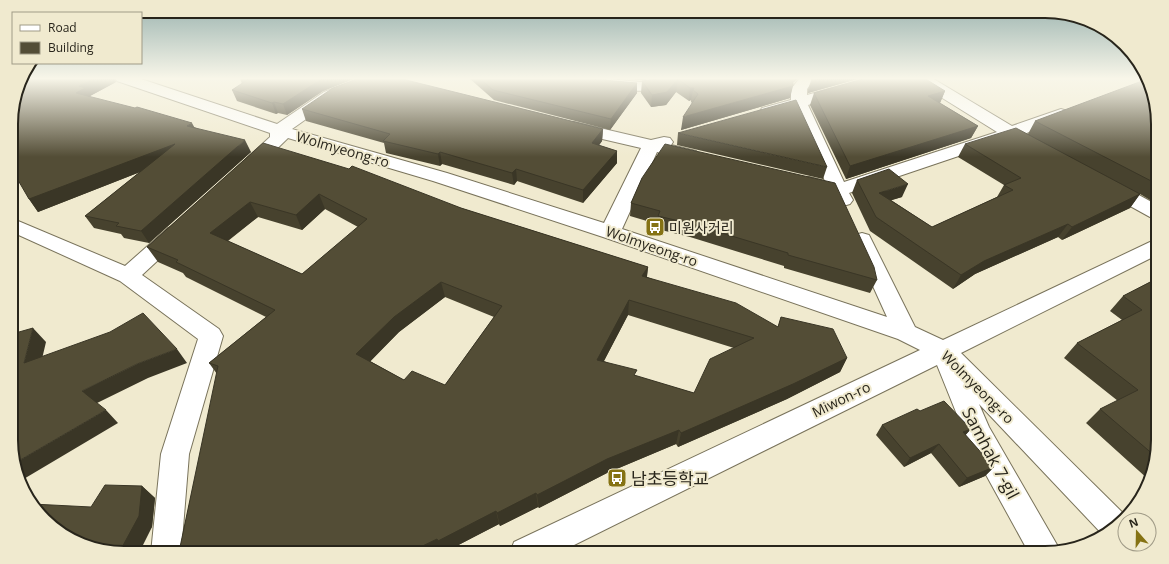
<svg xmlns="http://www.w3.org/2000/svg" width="1169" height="564" font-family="'Open Sans','Noto Sans KR',sans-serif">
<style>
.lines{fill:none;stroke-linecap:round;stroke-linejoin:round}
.minor-casing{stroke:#79735b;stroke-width:2}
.minor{fill:#fff;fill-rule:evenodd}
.wall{fill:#47422e;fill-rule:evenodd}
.shaded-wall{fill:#3a3626}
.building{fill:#534d36;stroke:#3a3626;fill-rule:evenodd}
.labels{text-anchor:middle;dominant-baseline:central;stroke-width:4;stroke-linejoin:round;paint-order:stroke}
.street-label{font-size:14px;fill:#28251b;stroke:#f0eacf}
.poi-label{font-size:14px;fill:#28251b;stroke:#f0eacf;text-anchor:start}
.near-street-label{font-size:17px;fill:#28251b;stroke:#f0eacf}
.near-poi-label{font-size:17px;fill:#28251b;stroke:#f0eacf;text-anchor:start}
.rim{fill:none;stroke:#28251b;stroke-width:2}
</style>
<rect width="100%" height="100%" fill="#f0eacf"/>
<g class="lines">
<defs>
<path id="minor" d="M115,78H138L277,124L324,92L361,78H384L382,81L336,98L292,129L447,173L604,223L641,148L568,131L566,127L568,123L574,122L651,140L664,137L670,138L673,142L671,145L696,151L699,155L696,159L690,160L657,152L622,229L887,317L852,240L855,235L862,233L869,235L915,327L943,340L1150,242L1157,240V255L961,353L1125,515L1108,534L1104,536L979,404L989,427L1060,550L1053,553H1029L968,442L937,365L558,553H510L514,542L920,350L898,339L603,237L433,181L288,138L255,170L249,171L243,170L240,166L243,162L270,137V133L117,81Z
M672,78H720L718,81L713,83C677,87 639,96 603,87L600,84L603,81L608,79L640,82Z
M800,78H815L807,89V95L868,78H894L892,81L808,105L844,182L997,132L915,81L913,78H932L1012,126L1061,109L1067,111L1069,114L1067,117L1024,134L1027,137L1024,141L1018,142L1009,139L849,193L853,200L850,204L843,206L836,204L831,194L802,187L800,183L802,179L809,177L825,181L794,109L768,116L762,114L760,111L762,108L791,100V89Z
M1110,181L1117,183L1157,205V219L1150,217L1103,191L1101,187L1103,183Z
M11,218L125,266L168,228L175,226L182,228L185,233L182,238L142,275L219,329L223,336L189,454L181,553H151L161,454L198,339L120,281L12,232Z"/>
</defs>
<use href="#minor" class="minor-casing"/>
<use href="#minor" class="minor"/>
</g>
<path class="wall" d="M240,78H356L323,91L287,115L278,113L276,114L237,101L232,90L242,84Z
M469,78H579L637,83V93L610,130L494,100Z
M616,78H657L640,80Z
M664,78H798L794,82H793L790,98L681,130L692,103L691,102V100L689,101L676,92L666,105L651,107L641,93L642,81Z
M812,78H861L808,93V89Z
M116,82L90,96V97L194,127L251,152L149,243L124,238L121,234L94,228L85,216L140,172L38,212L29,199L11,116Z
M945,91L940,103L978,126L971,138L846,179L810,105L814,93Z
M302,109L603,129L602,141L599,145L617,151V163L583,203L517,181L514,185L442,164L440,166L386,153L384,143L306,121Z
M1157,109V196L1150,200L1140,194L1130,208L1062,240L1058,237L975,274L953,289L870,231L852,193L857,180L902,197L891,200L932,227L997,197L1004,185L958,157L965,144L1028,134L1035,121Z
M678,133L827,167L823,179L677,145Z
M263,143L461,208L648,267L647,277L778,327L781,317L847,358L840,372L787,399L678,447L676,444L607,473L539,508L538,507L500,526L499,524L443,553L442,551L439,553H179V552L217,374L209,363L266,317L186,277L183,273L158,262L147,247ZM325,209L358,227L302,274L228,241L258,217L302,230ZM445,297L494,317L445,385L404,380L370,361L399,332ZM628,315L734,348L694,393L636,376L604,361Z
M642,178L877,280L870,293L784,268V266L690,237L657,229V224L630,216L631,203Z
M1158,278V441L1149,480L1086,423L1100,409L1118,401L1064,358L1077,343L1122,320L1110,311L1123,296Z
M920,411L971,429L965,435L994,467L985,476L959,487L931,453L904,467L876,435L882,425Z
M142,486L155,498L152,527L124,553L74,541L91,507Z"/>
<path class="shaded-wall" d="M94,78H115L116,82L90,96L92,99L76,93L79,86Z
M324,78H356L323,91L287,115L283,104L320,80Z
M640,78H657L640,80Z
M795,78H798L794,82Z
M820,78H861L808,93L812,81Z
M678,79L676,92L666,105L651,107L652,95Z
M637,83V93L610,130L611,119Z
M793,86L790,98L681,130L683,117Z
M690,88H694L693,90L691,100L689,101Z
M945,91L940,103L928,96Z
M274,102L278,113L276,114L272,103Z
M192,123L198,134L187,126Z
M978,126L971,138L846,179L850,166Z
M603,129L602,141L592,155V143Z
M245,140L251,152L149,243L141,231Z
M175,144L181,156L38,212L29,199Z
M617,151V163L583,203V190Z
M440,152L442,164L440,166L438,154Z
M516,169L517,181L514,185L512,173Z
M908,184L902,197L873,206L879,193Z
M1157,190V196L1150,200Z
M319,194L325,209L302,230L296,215Z
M1140,194L1130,208L1062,240L1072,227Z
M250,202L258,217L218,248L210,233Z
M1068,224L1058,237L975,274L953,289L961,275L984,261Z
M648,267L646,283L642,276Z
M441,282L445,297L399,332L363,369L356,354L394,317Z
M629,300L628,315L597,374V360Z
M33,328L46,342L38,376L24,363Z
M177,349L187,363L148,378L95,404L82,391L137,364Z
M847,358L840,372L787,399L678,447L681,433Z
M106,410L118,423L22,480L15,463Z
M971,429L963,438V432Z
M679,430L676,444L607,473L539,508L537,495L607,459Z
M939,444L931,453L904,467L910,458Z
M994,467L985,476L959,487L967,478Z
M142,486L155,498L152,527L139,553H123L120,551Z
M536,493L538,507L500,526L497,513Z
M496,511L499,524L443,553L442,551L439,553H408Z"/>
<path class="building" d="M21,78H94L79,86L85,88L76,93L135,108L137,107L192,123L187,126L245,140L141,231L116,226L119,223L85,216L175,144L29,199L11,168V116Z
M250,78H324L320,80L283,104L274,102L272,103L232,90Z
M360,78H398L603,129L592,143L617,151L583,190L516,169L512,173L440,152L438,154L383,141L390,134L302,109L333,88Z
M479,78H579L637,83L611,119L493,90Z
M664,78H781L793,81V86L683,117L698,94L693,90L694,88H690L678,79L667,92L652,95L642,81Z
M812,78H820L812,81Z
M867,78H924L945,91L928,96L978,126L850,166L814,93Z
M1142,81L1143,82L1146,81L1157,109V184L1035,121Z
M796,100L827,167L678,133Z
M1016,128L1140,194L1072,227L1068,224L984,261L961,275L876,217L857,180L889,169L908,184L879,193L932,227L1013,190L1004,185L1021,178L965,144Z
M263,143L349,169L352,166L461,208L648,267L642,276L736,303L778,327L781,317L833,329L847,358L793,384L681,433L679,430L607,459L537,495L536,493L497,513L496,511L438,541L437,539L408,553H191L179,552L218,366L209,363L275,310L176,262L178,260L147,247ZM319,194L367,219L302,274L210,233L250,202L296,215ZM441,282L502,306L445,385L412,371L404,380L356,354L394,317ZM629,300L754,338L710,359L694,393L634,375L637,370L597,360Z
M665,144L835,183L874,267L877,280L788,255V253L692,224L658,216L660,211L631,203L642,178Z
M1158,278V441L1155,456L1100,409L1138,390L1077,343L1142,310L1123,296Z
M143,313L177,349L137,364L82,391L106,410L15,463L12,455V334L33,328L24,363L110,332Z
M944,401L971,429L963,432L994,467L967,478L939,444L910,458L882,425L917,409L920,411Z
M105,485L142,486L139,516L120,551L111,550L74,541L34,509L32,504L91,507Z"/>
<linearGradient id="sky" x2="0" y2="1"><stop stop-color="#99b2ae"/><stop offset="0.5" stop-color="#f8f6e9"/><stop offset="1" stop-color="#f8f6e9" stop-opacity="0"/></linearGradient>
<rect width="1169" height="157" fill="url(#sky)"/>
<defs>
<symbol id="bus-square" viewBox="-11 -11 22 22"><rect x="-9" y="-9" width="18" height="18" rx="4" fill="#857213" stroke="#f0eacf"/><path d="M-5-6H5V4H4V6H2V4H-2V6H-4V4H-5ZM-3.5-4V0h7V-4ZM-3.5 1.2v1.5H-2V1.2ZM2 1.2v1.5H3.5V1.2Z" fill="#fff"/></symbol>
</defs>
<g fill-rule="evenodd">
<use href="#bus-square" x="644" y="216" width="22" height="22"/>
<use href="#bus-square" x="606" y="467" width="22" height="22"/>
</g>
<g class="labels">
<g class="street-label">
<text transform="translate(343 149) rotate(16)">Wolmyeong-ro</text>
<text transform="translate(652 246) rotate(19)">Wolmyeong-ro</text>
<text transform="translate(978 387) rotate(45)">Wolmyeong-ro</text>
<text transform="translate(841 399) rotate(-26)">Miwon-ro</text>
</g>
<g class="poi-label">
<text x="669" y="227">미원사거리</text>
</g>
<g class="near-street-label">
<text transform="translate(991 453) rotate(62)">Samhak 7-gil</text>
</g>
<g class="near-poi-label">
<text x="631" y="478">남초등학교</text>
</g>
</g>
<path d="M0 0H1169V564H0ZM124 18H1045A106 106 0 0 1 1151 124V440A106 106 0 0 1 1045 546H124A106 106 0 0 1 18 440V124A106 106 0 0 1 124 18Z" fill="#f0eacf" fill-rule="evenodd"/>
<path class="rim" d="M124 18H1045A106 106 0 0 1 1151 124V440A106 106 0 0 1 1045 546H124A106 106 0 0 1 18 440V124A106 106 0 0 1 124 18Z"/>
<rect x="12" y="12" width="130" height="52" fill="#f0eacf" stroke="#a09b87"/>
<rect x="20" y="25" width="20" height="6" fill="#ffffff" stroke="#a09b87"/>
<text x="48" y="32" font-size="12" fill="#28251b">Road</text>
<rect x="20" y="42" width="20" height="12" fill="#534d36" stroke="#a09b87"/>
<text x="48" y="52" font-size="12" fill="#28251b">Building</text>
<g transform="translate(1137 532) rotate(340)"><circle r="19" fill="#f0eacf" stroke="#a09b87"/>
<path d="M0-3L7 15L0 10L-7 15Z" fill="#857213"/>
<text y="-6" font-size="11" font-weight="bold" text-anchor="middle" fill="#28251b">N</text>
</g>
</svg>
